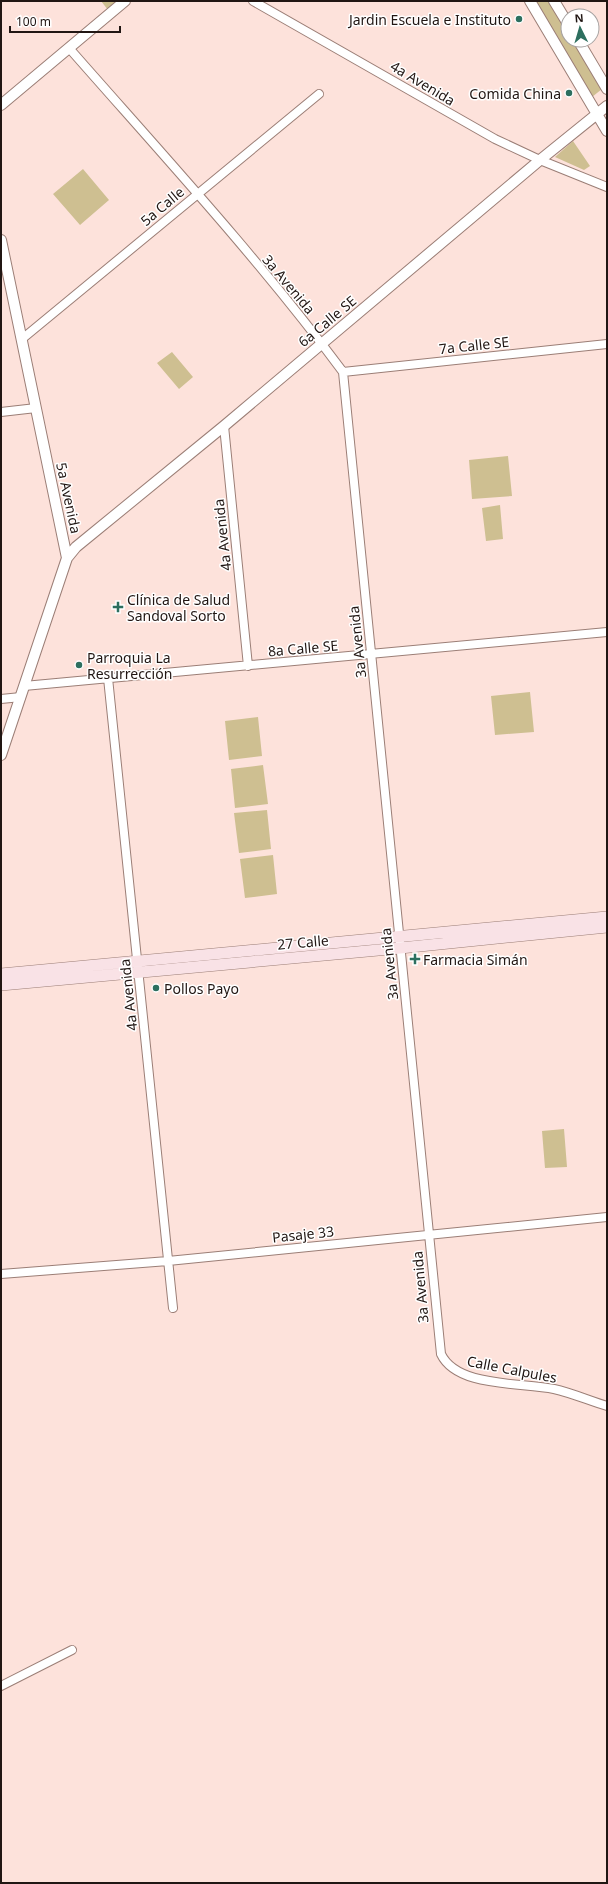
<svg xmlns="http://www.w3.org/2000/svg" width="608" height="1884" font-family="'Noto Sans',sans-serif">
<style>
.park{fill:#cebf91}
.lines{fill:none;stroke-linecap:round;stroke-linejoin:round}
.minor-casing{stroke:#9b7e76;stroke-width:10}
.tertiary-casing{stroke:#9b7e76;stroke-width:12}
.secondary-casing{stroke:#9b7e76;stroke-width:12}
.minor{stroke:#fff;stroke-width:8}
.tertiary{stroke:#fff;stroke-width:10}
.secondary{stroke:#f9e2e6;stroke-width:11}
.poi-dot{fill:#2d6f5f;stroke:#fff;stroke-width:1.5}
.labels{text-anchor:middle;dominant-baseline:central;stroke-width:3;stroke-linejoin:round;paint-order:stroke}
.poi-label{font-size:14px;fill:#211613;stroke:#fff;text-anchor:start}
.street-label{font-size:14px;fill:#211613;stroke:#fff}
</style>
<rect width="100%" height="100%" fill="#fde2db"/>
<path class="park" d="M101,1H118L108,10Z
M535,1H549L568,33V40H572L602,89L592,97Z
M573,141L590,166L584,170L555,157Z
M83,169L109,200L80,225L53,194Z
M172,352L193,377L179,389L157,363Z
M508,456L512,496L472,499L469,460Z
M500,505L503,539L486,541L482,508Z
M530,692L534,732L495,735L491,696Z
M258,717L262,756L229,760L225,721Z
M263,765L268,804L235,808L231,769Z
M267,810L271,849L239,853L234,813Z
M273,855L277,894L245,898L240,859Z
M564,1129L567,1167L545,1168L542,1131Z"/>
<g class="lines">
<defs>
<path id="minor" d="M253,1L495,139L540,160L607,187
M69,48C162,154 259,259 343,372L441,1354C457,1388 522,1382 554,1389C572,1393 590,1401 607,1406
M22,339L319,94
M343,372L607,344
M1,412L36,408
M224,426L248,666
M108,678L173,1308
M24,686L607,632
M1,699L21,697
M1,1274L168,1261L607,1217
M1,1686L72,1650"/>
<path id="tertiary" d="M530,1L607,131
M554,1L568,24
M578,40L607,89
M1,105L125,1
M1,240L67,558L1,755
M67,558L76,547L224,426L540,160L607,106"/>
<path id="secondary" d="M1,974L607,917
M1,985L400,948L607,927"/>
</defs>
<use href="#minor" class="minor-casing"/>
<use href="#tertiary" class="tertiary-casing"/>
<use href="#secondary" class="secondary-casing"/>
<use href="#minor" class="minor"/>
<use href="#tertiary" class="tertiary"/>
<use href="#secondary" class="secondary"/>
</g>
<g class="poi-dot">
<circle cx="519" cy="19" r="4"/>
<circle cx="569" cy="93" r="4"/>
<path d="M116 601h4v4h4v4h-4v4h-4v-4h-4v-4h4z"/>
<circle cx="79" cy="665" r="4"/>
<path d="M413 953h4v4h4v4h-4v4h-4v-4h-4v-4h4z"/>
<circle cx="156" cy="988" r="4"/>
</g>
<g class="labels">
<g class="poi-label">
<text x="511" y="19" text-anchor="end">Jardin Escuela e Instituto</text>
<text x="561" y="93" text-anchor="end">Comida China</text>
<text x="127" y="599">Clínica de Salud<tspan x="127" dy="16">Sandoval Sorto</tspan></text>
<text x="87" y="657">Parroquia La<tspan x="87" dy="16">Resurrección</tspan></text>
<text x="423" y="959">Farmacia Simán</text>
<text x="164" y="988">Pollos Payo</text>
</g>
<g class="street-label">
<text transform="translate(423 83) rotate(31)">4a Avenida</text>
<text transform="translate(162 206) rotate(-40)">5a Calle</text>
<text transform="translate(289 284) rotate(50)">3a Avenida</text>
<text transform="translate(327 321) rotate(-40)">6a Calle SE</text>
<text transform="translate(474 345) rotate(-6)">7a Calle SE</text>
<text transform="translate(69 498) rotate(78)">5a Avenida</text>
<text transform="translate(222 535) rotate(-96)">4a Avenida</text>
<text transform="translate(357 642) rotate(-96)">3a Avenida</text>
<text transform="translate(303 648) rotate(-5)">8a Calle SE</text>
<text transform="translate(303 942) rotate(-5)">27 Calle</text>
<text transform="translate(389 964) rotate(-96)">3a Avenida</text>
<text transform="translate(128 995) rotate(-96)">4a Avenida</text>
<text transform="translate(303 1234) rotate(-6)">Pasaje 33</text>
<text transform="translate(420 1287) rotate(-95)">3a Avenida</text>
<text transform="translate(512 1369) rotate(11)">Calle Calpules</text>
</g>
</g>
<rect width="608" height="1884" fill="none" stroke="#211613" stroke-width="4"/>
<g transform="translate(580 28) rotate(355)"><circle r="19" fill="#ffffff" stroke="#a6a2a1"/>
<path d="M0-3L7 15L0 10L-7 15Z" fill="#2d6f5f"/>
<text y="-6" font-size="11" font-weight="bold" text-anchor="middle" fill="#211613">N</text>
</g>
<path d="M10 26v6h110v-6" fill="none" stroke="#211613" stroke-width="2"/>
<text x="16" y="26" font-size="12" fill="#211613" stroke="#ffffff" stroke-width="3" paint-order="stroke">100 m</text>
</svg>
